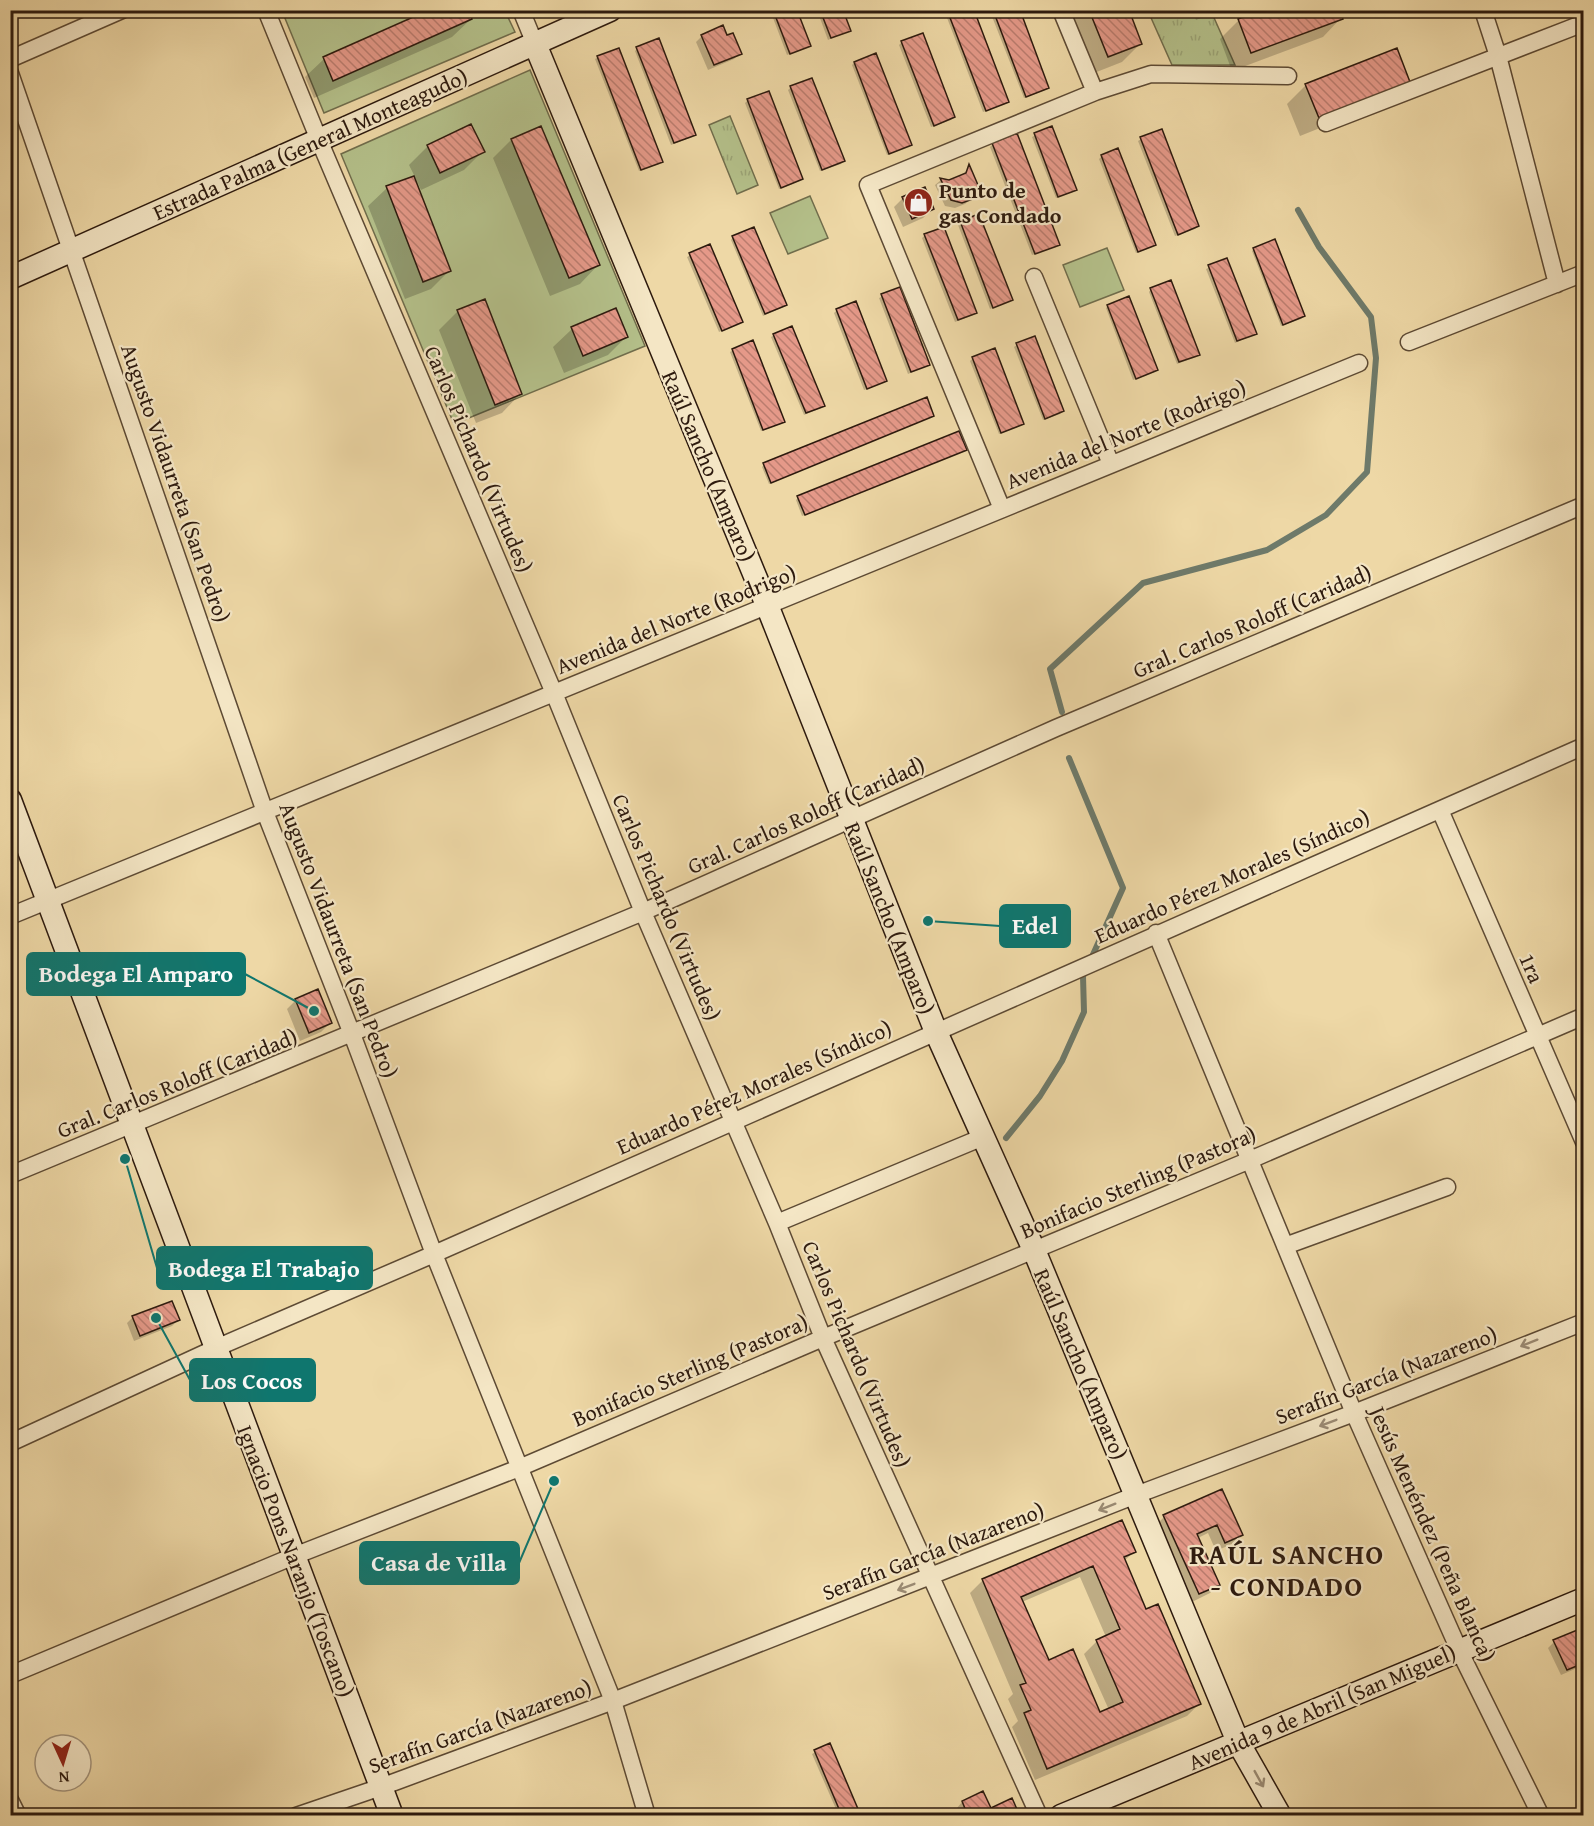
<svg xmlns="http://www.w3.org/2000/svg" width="1594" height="1826" font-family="'Gentium Book Plus',serif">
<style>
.green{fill:#b4c08a;stroke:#706d4c;stroke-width:1.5}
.park{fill:url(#park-tufts);stroke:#706d4c;stroke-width:1.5}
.shadow{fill:#0003;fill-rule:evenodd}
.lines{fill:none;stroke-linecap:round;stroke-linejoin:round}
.stream{stroke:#6e7a6a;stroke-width:6}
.building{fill:url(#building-back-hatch);stroke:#2d1a0e;stroke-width:1.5;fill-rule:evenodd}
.street-casing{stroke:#5d4a34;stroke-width:19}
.secondary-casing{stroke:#2d1a0e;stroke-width:25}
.street{stroke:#f4e6c5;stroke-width:16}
.secondary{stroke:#f4e6c5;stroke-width:22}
.oneway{stroke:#9a8a73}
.labels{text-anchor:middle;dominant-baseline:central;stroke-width:4.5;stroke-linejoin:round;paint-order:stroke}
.street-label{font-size:22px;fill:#2d1a0e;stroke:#f4e6c5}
.poi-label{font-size:22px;font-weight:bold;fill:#2d1a0e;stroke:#f4e6c5;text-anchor:start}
.district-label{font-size:28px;font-weight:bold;letter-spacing:1.5px;fill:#2d1a0e;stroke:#f4e6c5}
.leader{fill:none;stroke:#0f766e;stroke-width:2}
.callout-dot{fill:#0f766e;stroke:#f4e6c5;stroke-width:2}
.callout{fill:#0f766e;stroke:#0f766e;stroke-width:2}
.callout-label{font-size:24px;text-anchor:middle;font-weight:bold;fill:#fff}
</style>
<defs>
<pattern id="park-tufts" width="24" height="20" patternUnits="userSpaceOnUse" patternTransform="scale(1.5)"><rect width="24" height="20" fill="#b4c08a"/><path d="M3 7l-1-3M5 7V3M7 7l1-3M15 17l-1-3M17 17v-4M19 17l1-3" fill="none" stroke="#9ba476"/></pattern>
<pattern id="building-back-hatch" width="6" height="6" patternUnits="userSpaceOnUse" patternTransform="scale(1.5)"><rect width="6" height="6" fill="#e59989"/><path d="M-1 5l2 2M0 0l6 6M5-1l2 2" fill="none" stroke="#ba7c6e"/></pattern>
</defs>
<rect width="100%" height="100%" fill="#eed8a6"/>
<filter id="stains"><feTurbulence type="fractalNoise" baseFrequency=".00333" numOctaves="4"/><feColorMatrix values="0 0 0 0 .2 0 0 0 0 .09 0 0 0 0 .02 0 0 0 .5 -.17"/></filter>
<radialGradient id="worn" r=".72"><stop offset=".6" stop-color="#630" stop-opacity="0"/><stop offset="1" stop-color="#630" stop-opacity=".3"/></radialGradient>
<path class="green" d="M282,11H505L515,32L324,113Z
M530,70L645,346L454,424L341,154Z
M810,196L828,238L788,254L770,213Z
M1107,248L1124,290L1080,307L1063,265Z"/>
<path class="park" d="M1148,11H1211L1235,65H1172Z
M730,116L758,185L737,194L709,125Z"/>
<path class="shadow" d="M433,10L471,19L452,37L314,98L305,77L324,59Z
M770,10H796L809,45L787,55Z
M817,10H841L849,30L828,40Z
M944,10H972L1007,102L1005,104L983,112Z
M996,10L1048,87L1045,90L1024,98L991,14Z
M1063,10H1127L1140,44L1122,62L1089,75Z
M1192,10H1219L1196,20Z
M1341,18L1323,37L1232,71L1220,39L1239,20Z
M702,36L727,37L740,53L734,59L708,70L696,42Z
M902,42L953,117L951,120L931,127L899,45Z
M637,49L694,134L692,137L671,145L635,51Z
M598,57L661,161L659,164L639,171L595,59Z
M854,63L910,145L907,147L887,155L852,65Z
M1306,85L1390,100L1300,136L1287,104Z
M791,87L843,161L841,164L820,171L788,90Z
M748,100L801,179L799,181L779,189L745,103Z
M1051,128L1075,189L1056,198L1032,137Z
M1141,139L1198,226L1195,229L1175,236L1138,141Z
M511,140L598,265L580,284L550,296L493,158Z
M993,144L1055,247L1032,255L990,147Z
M428,146L483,151L464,170L421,190L415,177L413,178L449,271L431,289L405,299L368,206L387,188L415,177L409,165Z
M1102,156L1154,245L1152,247L1136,253L1099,159Z
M969,167L972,198L965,204L955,208L945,206L935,185L941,180L950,182L962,176Z
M903,198L932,209L923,218L903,227L894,207Z
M978,216L1011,300L990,309L958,225Z
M925,235L975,312L973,315L955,322L922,238Z
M733,237L785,305L783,307L763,316L731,240Z
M709,246L741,321L719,332L687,257Z
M1254,249L1304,316L1301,319L1281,326L1252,251Z
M1226,260L1255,334L1235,343L1206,269Z
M899,289L929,365L908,374L879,298Z
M1151,289L1198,354L1196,357L1177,364L1149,292Z
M1108,306L1156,370L1154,372L1133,380L1106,308Z
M615,310L626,337L608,355L564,373L553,347L572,329Z
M837,310L885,381L883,383L864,390L834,313Z
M458,311L520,394L502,413L476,423L439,330Z
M774,335L823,405L821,408L804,415L771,337Z
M1017,345L1062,411L1060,414L1043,420L1014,347Z
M733,350L783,421L781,424L761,431L730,352Z
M973,358L1022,424L1020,426L999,434L970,361Z
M933,416L769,484L762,467L764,465Z
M965,450L802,516L796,500L798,498Z
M296,1000L330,1023L321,1032L300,1041L287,1009Z
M171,1302L178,1320L172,1326L134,1341L127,1323L132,1318Z
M1221,1491L1241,1534L1232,1544L1216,1551L1208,1533L1198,1538L1219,1584L1210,1593L1190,1603L1155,1526L1164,1517Z
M1121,1522L1134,1552L1124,1561L1146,1611L1199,1704L1187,1716L1035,1780L1012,1727L1018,1721L1008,1699L1013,1694L970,1593L983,1580ZM1080,1577L1106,1637L1097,1641L1084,1654L1109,1710L1099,1714L1048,1662L1022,1602Z
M1582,1630L1584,1634V1665L1561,1675L1548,1648L1554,1642Z
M829,1745L860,1816H839L812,1754Z
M962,1802L990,1810L1018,1816H960L957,1808Z"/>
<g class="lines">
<path class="stream" d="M1062,712L1050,669L1143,583L1267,550L1326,515L1367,472L1376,358L1371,317L1319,247L1298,210
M1069,758L1123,888L1091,959
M1006,1138L1040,1096L1062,1061L1084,1012L1083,976L1086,971"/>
</g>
<path class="building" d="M429,10H469L472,19L333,81L323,57Z
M773,10H797L811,46L790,54Z
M820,10H843L851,31L831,38Z
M947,10H974L1009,102L986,111Z
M993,10H1020L1049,88L1026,97Z
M1089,10H1129L1142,44L1108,57Z
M1260,10H1340L1343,19L1251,53L1238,19Z
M723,25L727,35L733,33L742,54L714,65L701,35Z
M923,33L955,117L934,126L901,41Z
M659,38L696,135L674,143L636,47Z
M619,48L663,162L641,170L597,56Z
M1397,48L1410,82L1319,118L1305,84Z
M876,53L912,145L889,154L854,62Z
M812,78L845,161L822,170L790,86Z
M769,91L803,179L781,188L747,99Z
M471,124L485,152L440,173L427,145Z
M541,126L600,265L569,278L511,139Z
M1052,126L1077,190L1058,197L1034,133Z
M1162,129L1199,226L1178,235L1140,137Z
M1017,133L1060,245L1035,254L992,143Z
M1118,148L1156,245L1138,252L1101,155Z
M969,164L978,185L973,199L962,203L951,200L940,178L949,180L966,173Z
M414,176L451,271L423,282L386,186Z
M925,187L934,209L912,219L902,197Z
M979,214L1013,300L993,308L960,221Z
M754,227L787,305L765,314L732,236Z
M944,227L977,313L958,320L924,234Z
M1275,239L1305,316L1283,325L1253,248Z
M710,244L743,322L722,331L689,253Z
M1227,258L1257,334L1237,341L1208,265Z
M1171,280L1200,355L1179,362L1150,288Z
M900,287L930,365L911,372L881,294Z
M1129,296L1158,370L1136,379L1107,305Z
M485,299L522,394L495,405L457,310Z
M856,301L887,381L867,389L836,309Z
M616,308L628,337L583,356L571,327Z
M792,326L825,406L806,413L773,334Z
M1035,336L1064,411L1045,419L1016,343Z
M753,340L785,422L763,430L732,349Z
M995,348L1024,424L1001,433L972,357Z
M927,397L934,416L771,483L763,463Z
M959,431L967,450L805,515L797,496Z
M318,989L332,1023L309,1033L295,999Z
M172,1301L180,1320L140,1336L132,1316Z
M1222,1489L1243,1535L1225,1543L1217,1525L1197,1534L1220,1585L1199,1594L1163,1515Z
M1122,1520L1136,1552L1124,1557L1146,1609L1158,1604L1201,1704L1047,1769L1024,1713L1031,1710L1020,1685L1026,1683L982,1579ZM1093,1566L1120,1629L1096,1640L1123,1702L1100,1712L1073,1649L1049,1660L1021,1597Z
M1582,1628L1584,1663L1567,1670L1553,1640Z
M830,1743L861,1816H842L814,1750Z
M983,1791L991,1808L1012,1798L1020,1816H968L962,1801Z"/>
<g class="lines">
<defs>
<path id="street" d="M266,10L319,140L554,693L643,912L777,1223L823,1338L1039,1816
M521,10L535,44
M1483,10L1498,56L1557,284
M10,59L122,10
M10,73L265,812L352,1034L434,1254L613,1701L647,1816
M1095,92L1151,74L1288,76
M1326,123L1584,23
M1034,277L1111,464
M1409,342L1584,273
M1002,509L868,185L1095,92L1061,10
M1440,810L1584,1142
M10,916L1359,363
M1156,933L1354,1413L1459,1650L1541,1816
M10,1175L643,912L1056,728L1584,505
M777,1223L983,1137
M1285,1246L1447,1187
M10,1443L216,1348L434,1254L1584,746
M10,1675L294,1556L519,1468L823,1338L1250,1160L1584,1016
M10,1800L18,1816
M296,1816L381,1787L613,1701L1136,1495L1354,1413L1584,1322"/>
<path id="secondary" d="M535,44L767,605L936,1032L1034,1250L1238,1742L1280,1816
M10,278L610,10
M10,800L392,1816
M1061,1816L1584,1599"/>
</defs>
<use href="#street" class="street-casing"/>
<use href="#secondary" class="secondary-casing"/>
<use href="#street" class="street"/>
<use href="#secondary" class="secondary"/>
</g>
<defs><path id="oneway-shaft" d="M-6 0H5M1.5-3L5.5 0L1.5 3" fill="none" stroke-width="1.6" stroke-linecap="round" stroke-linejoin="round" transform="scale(1.5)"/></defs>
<g class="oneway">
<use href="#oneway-shaft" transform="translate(1529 1343) rotate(158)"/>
<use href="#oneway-shaft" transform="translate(1328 1423) rotate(159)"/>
<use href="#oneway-shaft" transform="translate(1107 1507) rotate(158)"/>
<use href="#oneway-shaft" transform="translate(906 1587) rotate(159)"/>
<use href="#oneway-shaft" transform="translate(1259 1779) rotate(61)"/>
</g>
<defs>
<symbol id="shop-disc" viewBox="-11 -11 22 22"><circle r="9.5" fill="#8f2418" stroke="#f4e6c5"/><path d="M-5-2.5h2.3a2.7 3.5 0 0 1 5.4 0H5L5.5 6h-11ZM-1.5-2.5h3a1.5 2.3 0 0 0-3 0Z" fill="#fff"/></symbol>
</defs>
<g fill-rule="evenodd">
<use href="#shop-disc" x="902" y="186" width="33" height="33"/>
</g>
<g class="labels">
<g class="street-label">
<text transform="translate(310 144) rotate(-24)">Estrada Palma (General Monteagudo)</text>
<text transform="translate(1126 434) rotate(-22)">Avenida del Norte (Rodrigo)</text>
<text transform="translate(479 459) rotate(67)">Carlos Pichardo (Virtudes)</text>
<text transform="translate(709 466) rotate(67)">Raúl Sancho (Amparo)</text>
<text transform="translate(176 483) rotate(71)">Augusto Vidaurreta (San Pedro)</text>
<text transform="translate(676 619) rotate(-22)">Avenida del Norte (Rodrigo)</text>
<text transform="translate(1252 621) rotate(-23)">Gral. Carlos Roloff (Caridad)</text>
<text transform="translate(806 815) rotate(-24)">Gral. Carlos Roloff (Caridad)</text>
<text transform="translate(1232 876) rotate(-24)">Eduardo Pérez Morales (Síndico)</text>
<text transform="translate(667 907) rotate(67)">Carlos Pichardo (Virtudes)</text>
<text transform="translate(890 918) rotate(68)">Raúl Sancho (Amparo)</text>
<text transform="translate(339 940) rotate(69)">Augusto Vidaurreta (San Pedro)</text>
<text transform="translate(1532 968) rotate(67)">1ra</text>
<text transform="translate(177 1083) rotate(-22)">Gral. Carlos Roloff (Caridad)</text>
<text transform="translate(754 1087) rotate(-24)">Eduardo Pérez Morales (Síndico)</text>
<text transform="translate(1138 1182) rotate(-23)">Bonifacio Sterling (Pastora)</text>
<text transform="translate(857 1354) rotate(67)">Carlos Pichardo (Virtudes)</text>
<text transform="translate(1081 1364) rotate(67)">Raúl Sancho (Amparo)</text>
<text transform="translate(690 1370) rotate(-23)">Bonifacio Sterling (Pastora)</text>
<text transform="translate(1386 1375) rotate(-21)">Serafín García (Nazareno)</text>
<text transform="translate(1433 1534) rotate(66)">Jesús Menéndez (Peña Blanca)</text>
<text transform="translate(933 1551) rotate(-21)">Serafín García (Nazareno)</text>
<text transform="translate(296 1561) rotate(69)">Ignacio Pons Naranjo (Toscano)</text>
<text transform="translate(1322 1707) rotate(-23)">Avenida 9 de Abril (San Miguel)</text>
<text transform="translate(480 1726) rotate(-20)">Serafín García (Nazareno)</text>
</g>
<g class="poi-label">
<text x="939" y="190">Punto de<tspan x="939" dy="25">gas Condado</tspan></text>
</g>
<g class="district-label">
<text x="1287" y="1553">RAÚL SANCHO<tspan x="1287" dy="32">- CONDADO</tspan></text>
</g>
</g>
<path class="leader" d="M928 921L1000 926M314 1011L245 974M125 1159L157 1268M156 1318L190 1380M554 1481L519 1563"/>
<g class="callout-dot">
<circle cx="928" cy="921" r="6"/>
<circle cx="314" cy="1011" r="6"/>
<circle cx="125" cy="1159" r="6"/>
<circle cx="156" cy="1318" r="6"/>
<circle cx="554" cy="1481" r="6"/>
</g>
<g class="callout">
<rect x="1000" y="905" width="70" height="42" rx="6"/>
<rect x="27" y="953" width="218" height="42" rx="6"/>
<rect x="157" y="1247" width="215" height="42" rx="6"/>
<rect x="190" y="1359" width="125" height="42" rx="6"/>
<rect x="360" y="1542" width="159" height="42" rx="6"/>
</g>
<g class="callout-label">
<text x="1035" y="934">Edel</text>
<text x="136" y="982">Bodega El Amparo</text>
<text x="264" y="1277">Bodega El Trabajo</text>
<text x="252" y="1389">Los Cocos</text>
<text x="439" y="1571">Casa de Villa</text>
</g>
<rect width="1594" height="1826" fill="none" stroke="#eed8a6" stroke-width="36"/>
<rect x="12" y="12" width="1570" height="1802" fill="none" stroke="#2d1a0e" stroke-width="3"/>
<rect x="18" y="18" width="1558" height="1790" fill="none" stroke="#2d1a0e" stroke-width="1.5"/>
<g transform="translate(63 1763) rotate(176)"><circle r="28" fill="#f4e6c5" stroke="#a4947c" stroke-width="1.5"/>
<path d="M0-4.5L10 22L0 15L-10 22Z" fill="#8f2418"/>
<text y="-9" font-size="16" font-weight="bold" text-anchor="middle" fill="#2d1a0e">N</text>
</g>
<rect width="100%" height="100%" filter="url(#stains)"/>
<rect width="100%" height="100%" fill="url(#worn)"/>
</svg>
